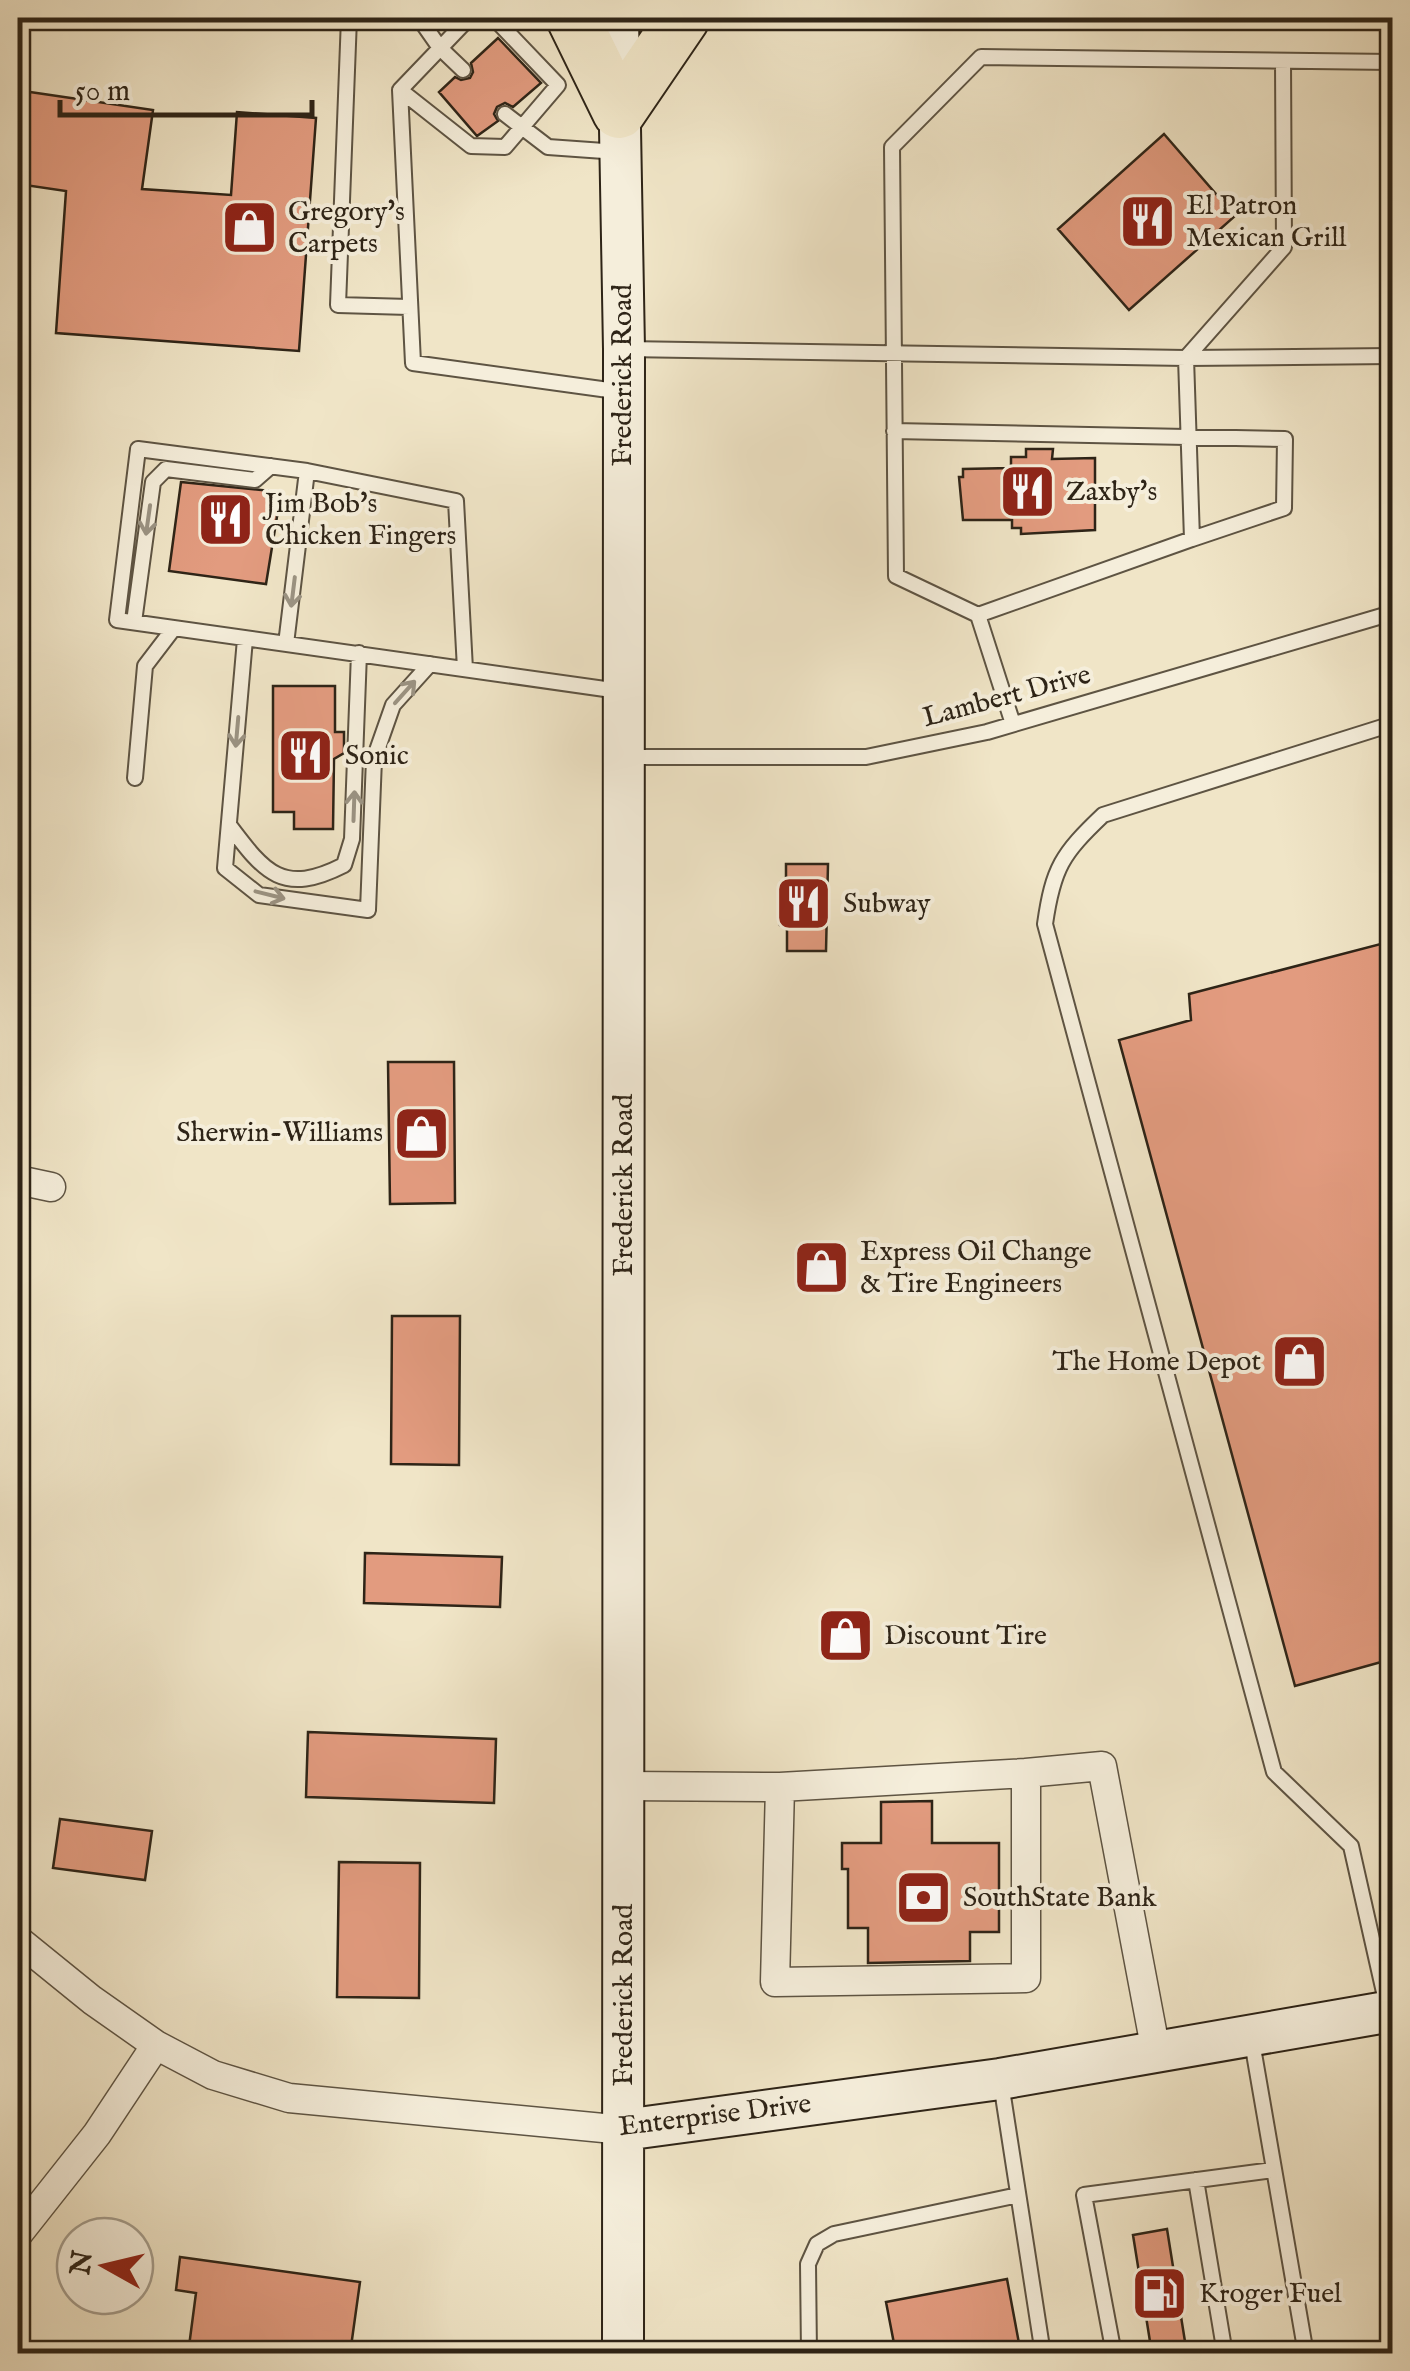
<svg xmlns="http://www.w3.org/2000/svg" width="1410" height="2371" font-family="'IM FELL English',serif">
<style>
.building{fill:#e29b7f;stroke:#2e2417;stroke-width:2.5}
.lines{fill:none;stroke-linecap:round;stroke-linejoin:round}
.lane-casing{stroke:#5e5443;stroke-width:18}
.street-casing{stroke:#5e5443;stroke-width:31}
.secondary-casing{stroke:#2e2417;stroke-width:44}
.highway-casing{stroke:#2e2417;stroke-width:56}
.lane{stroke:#f5eedb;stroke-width:14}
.street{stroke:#f5eedb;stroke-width:28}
.secondary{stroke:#f5eedb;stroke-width:40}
.highway{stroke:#f0e5c7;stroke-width:52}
.oneway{stroke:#9b9383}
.labels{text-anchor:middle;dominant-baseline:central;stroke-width:8;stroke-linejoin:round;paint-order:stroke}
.poi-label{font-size:28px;fill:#2e2417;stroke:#f5eedb;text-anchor:start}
.street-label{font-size:28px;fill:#2e2417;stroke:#f5eedb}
</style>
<rect width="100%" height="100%" fill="#f0e5c7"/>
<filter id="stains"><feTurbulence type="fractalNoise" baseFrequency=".002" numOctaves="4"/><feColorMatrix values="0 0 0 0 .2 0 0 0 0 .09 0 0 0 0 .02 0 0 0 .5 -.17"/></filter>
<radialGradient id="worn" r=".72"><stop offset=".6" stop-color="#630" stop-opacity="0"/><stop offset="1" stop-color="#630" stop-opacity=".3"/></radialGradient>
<path class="building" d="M498,38L541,83L513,107L505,103L497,107L494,114L498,121L477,136L439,92L455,77L461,80L470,78L473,72L471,63Z
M30,92L153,110L142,189L231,195L237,112L316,118L299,351L56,333L66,191L18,184Z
M1164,134L1235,216L1129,310L1058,229Z
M1026,449H1053L1052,459L1095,458V530L1021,534V528H1012V520H963L959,477H963V469L1011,468V457H1026Z
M181,482L281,492L266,584L169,571Z
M273,686H335V732H344V753L334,759L333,829H294V812H273Z
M786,864H828L826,951H787V927L780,925L781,882H786Z
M1392,941V1659L1295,1686L1119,1040L1191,1020L1189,994Z
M388,1062H454L455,1203L390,1204Z
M392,1316H460L459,1465L391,1464Z
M365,1553L502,1557L500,1607L364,1603Z
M308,1732L496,1739L494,1803L306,1797Z
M932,1801V1843H999V1932H970V1961L868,1963V1928H848V1869H842V1843H881V1802Z
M60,1819L152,1831L145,1880L53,1868Z
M339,1862L420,1863L419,1998L337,1997Z
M1167,2229L1187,2354H1152L1133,2235Z
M180,2257L360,2282L350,2354H188L196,2293L176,2290Z
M1007,2279L1021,2354H896L886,2302Z"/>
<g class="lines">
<defs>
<path id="lane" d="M349,18L338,305L409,307
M419,18L440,48L463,70
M469,18L400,90L413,363L623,392
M1392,62L981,57L892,147L896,576L978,615L1192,539L1186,358L1392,356
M400,90L471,146L505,147L558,85L494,18
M505,114L548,147L618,152
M626,349L1186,358L1284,247L1283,61
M894,431L1285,439L1284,508L1192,539
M978,615L1013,724
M134,622L153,482L166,469L255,480L271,466
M245,639L225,868L259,895L368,910L374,759L393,705L430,664
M286,644L307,471
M465,669L456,501L307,471L138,449L117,620L619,691
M625,757H866L987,732L1392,613
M135,778L145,666L174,628
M229,825C265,873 283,896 344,865L352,839L359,653
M1388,2010L1351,1846L1274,1772L1045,924C1053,868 1062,854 1103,815L1392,724
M1251,2036L1306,2354
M1001,2083L1043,2354
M1196,2180L1225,2354
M809,2354L808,2264L817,2244L834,2234L1018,2195
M1114,2354L1084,2195L1273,2170"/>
<path id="street" d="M18,1180L51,1187
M1026,1773L1102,1766L1156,2052
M624,1786L780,1787L775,1982L1026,1978V1773L780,1787
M18,1940L92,2000L156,2045L213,2075L289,2098L624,2130
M18,2234L97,2134L156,2045"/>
<path id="secondary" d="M618,18L624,349L623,2354
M624,2130L1000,2079L1392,2011"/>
<path id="highway" d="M573,18L619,112L683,18"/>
</defs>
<use href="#lane" class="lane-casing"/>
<use href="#street" class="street-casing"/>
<use href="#secondary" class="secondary-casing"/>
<use href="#highway" class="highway-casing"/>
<use href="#lane" class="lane"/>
<use href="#street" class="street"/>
<use href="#secondary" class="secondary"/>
<use href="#highway" class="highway"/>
</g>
<defs><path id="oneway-shaft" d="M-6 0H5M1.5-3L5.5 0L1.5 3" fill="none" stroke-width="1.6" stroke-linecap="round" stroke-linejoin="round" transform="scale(2.5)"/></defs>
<g class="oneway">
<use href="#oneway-shaft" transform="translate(148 520) rotate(98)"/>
<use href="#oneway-shaft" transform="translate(293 592) rotate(97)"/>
<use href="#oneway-shaft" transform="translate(405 692) rotate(-48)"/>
<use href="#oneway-shaft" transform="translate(237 732) rotate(95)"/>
<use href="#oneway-shaft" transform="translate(354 806) rotate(-88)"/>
<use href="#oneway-shaft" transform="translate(270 895) rotate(14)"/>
</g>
<defs>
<symbol id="restaurant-square" viewBox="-11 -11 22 22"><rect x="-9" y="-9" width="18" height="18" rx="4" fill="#8f2418" stroke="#f5eedb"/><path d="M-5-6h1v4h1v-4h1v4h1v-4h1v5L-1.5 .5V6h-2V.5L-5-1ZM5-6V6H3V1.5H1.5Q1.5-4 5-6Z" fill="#fff"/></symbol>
<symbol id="shop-square" viewBox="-11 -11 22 22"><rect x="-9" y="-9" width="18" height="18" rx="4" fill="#8f2418" stroke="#f5eedb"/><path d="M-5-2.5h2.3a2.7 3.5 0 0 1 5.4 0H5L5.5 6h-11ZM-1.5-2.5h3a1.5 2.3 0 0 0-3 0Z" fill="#fff"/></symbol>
<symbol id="bank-square" viewBox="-11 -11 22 22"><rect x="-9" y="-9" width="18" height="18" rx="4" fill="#8f2418" stroke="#f5eedb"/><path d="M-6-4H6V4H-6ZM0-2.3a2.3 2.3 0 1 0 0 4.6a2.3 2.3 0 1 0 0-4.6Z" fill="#fff"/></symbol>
<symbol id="fuel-square" viewBox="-11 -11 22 22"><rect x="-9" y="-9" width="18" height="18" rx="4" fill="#8f2418" stroke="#f5eedb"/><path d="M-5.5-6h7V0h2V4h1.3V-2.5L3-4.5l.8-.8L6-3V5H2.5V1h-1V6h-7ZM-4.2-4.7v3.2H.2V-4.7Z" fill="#fff"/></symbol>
</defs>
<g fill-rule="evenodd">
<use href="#restaurant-square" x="1116" y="190" width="63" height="63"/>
<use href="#shop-square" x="218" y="196" width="63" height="63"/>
<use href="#restaurant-square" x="996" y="460" width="63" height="63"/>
<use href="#restaurant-square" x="194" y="488" width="63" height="63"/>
<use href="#restaurant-square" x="274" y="724" width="63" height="63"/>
<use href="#restaurant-square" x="772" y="872" width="63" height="63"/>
<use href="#shop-square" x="390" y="1102" width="63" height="63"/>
<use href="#shop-square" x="790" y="1236" width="63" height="63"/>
<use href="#shop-square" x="1268" y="1330" width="63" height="63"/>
<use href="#shop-square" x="814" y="1604" width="63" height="63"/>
<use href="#bank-square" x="892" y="1866" width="63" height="63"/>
<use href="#fuel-square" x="1128" y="2262" width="63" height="63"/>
</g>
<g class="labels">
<g class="poi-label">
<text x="1186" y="206">El Patron<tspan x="1186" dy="32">Mexican Grill</tspan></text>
<text x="288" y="212">Gregory's<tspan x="288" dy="32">Carpets</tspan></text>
<text x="1066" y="492">Zaxby's</text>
<text x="265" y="504">Jim Bob's<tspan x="265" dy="32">Chicken Fingers</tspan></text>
<text x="345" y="756">Sonic</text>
<text x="843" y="904">Subway</text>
<text x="383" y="1133" text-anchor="end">Sherwin-Williams</text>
<text x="860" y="1252">Express Oil Change<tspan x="860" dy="32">&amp; Tire Engineers</tspan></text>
<text x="1261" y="1362" text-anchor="end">The Home Depot</text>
<text x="884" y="1636">Discount Tire</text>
<text x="963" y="1898">SouthState Bank</text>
<text x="1199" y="2294">Kroger Fuel</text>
</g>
<g class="street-label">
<text transform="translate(623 375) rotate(-90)">Frederick Road</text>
<text transform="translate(1007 697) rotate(-15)">Lambert Drive</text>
<text transform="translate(624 1185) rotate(-90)">Frederick Road</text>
<text transform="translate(624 1995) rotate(-90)">Frederick Road</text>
<text transform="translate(715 2116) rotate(-7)">Enterprise Drive</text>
</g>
</g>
<rect width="1410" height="2371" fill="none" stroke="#f0e5c7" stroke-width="60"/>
<rect x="20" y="20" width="1370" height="2331" fill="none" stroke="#2e2417" stroke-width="5"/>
<rect x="30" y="30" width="1350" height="2311" fill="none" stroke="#2e2417" stroke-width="2.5"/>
<g transform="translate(105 2266) rotate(278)"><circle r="48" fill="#f5eedb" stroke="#a59d8d" stroke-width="2.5"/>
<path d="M0-8L18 38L0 25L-18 38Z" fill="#8f2418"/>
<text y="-15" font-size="28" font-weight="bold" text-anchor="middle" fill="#2e2417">N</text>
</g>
<path d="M60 100v15h252v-15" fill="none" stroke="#2e2417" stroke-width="5"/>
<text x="75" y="100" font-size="30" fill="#2e2417" stroke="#f5eedb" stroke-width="8" paint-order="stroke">50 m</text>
<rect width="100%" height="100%" filter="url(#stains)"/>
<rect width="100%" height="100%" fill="url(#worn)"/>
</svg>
